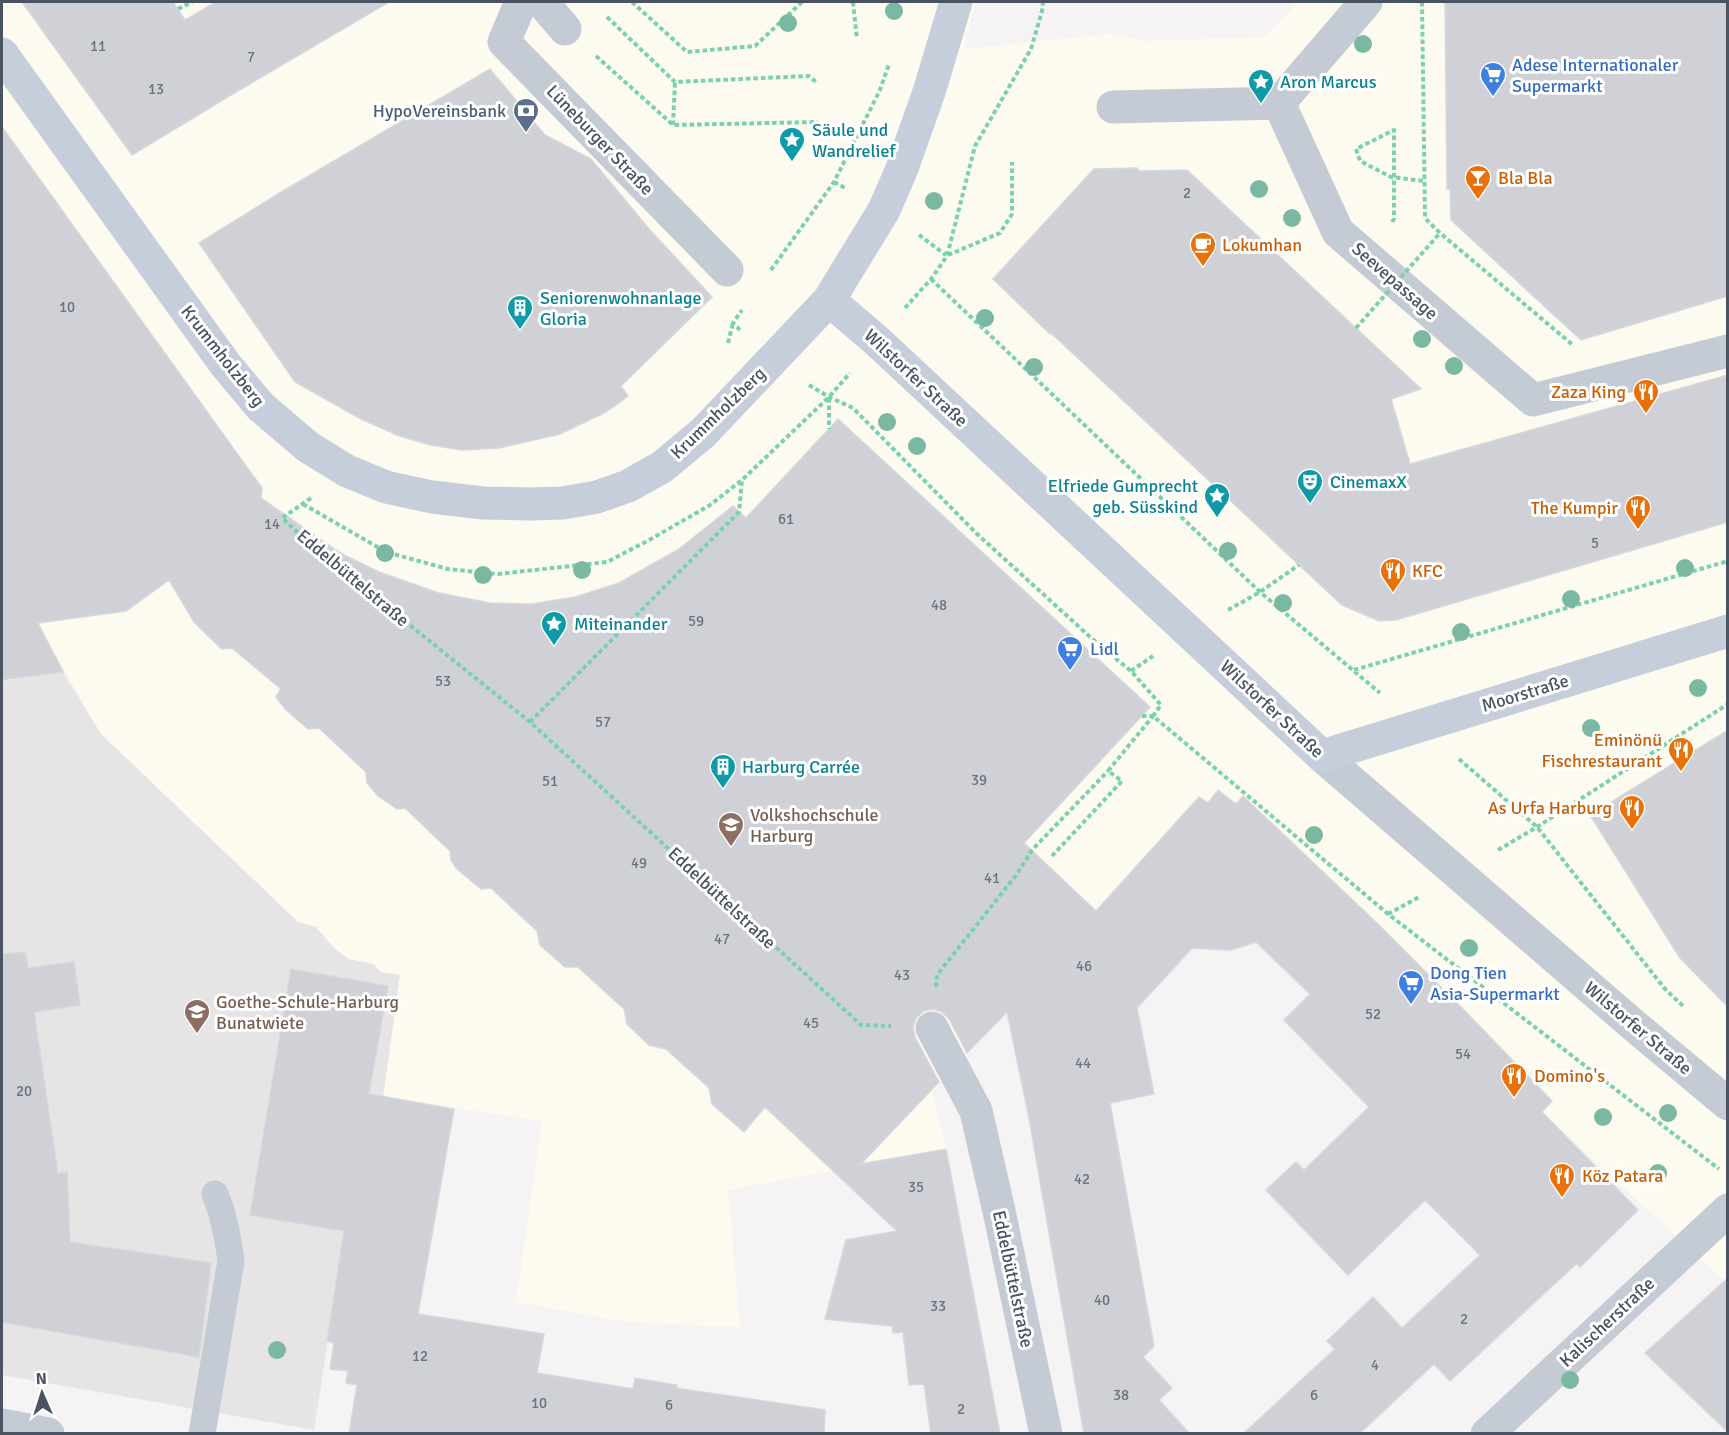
<svg xmlns="http://www.w3.org/2000/svg" width="1729" height="1435" font-family="Signika,sans-serif">
<style>
.commercial{fill:#fdfbef}
.education{fill:#e6e4e5}
.building{fill:#cfd1d7;stroke:#d7d8de;stroke-width:1.5}
.lines{fill:none;stroke-linecap:round;stroke-linejoin:round}
.path{stroke:#79d1b2;stroke-width:4;stroke-dasharray:4.5 3;stroke-linecap:butt}
.service{stroke:#c4cbd4;stroke-width:27}
.pedestrian{stroke:#c4cbd4;stroke-width:33}
.minor{stroke:#c4cbd4;stroke-width:33}
.tertiary{stroke:#c4cbd4;stroke-width:33}
.secondary{stroke:#c6cddb;stroke-width:33}
.path-bridge{stroke:#79d1b2;stroke-width:4;stroke-dasharray:4.5 3;stroke-linecap:butt}
.tree{fill:#7ab8a2}
.labels{text-anchor:middle;dominant-baseline:central;stroke-width:6;stroke-linejoin:round;paint-order:stroke}
.number-label{font-size:15px;fill:#6b727e}
.shop-label{font-size:18px;fill:#366cbe;stroke:#fff;text-anchor:start}
.culture-label{font-size:18px;fill:#0d838f;stroke:#fff;text-anchor:start}
.service-label{font-size:18px;fill:#4e5e75;stroke:#fff;text-anchor:end}
.street-label{font-size:18px;fill:#4a5361;stroke:#fff}
.food-label{font-size:18px;fill:#c56008;stroke:#fff;text-anchor:start}
.education-label{font-size:18px;fill:#785e54;stroke:#fff;text-anchor:start}
</style>
<rect width="100%" height="100%" fill="#f5f3f3"/>
<path class="commercial" d="M2,2H975L964,49L1109,34L1148,41L1265,37L1298,2H1727V1283L1542,1112L1552,1101L1462,1008L1380,926L1243,796L1236,804L1218,791L1208,803L1199,798L1096,911L1007,1012L932,1092L946,1149L728,1190L740,1327L627,1322L516,1302L542,1121L383,1097L400,975L380,972L373,964L349,959L333,947L316,927L298,922L101,734L37,622L2,554Z"/>
<path class="education" d="M63,672L101,734L298,922L316,927L333,947L349,959L373,964L381,972L400,975L383,1097L341,1257L314,1430L2,1375V681Z"/>
<path class="building" d="M22,2H173L185,20L216,2H389L231,95L132,155Z
M1445,2H1728V296L1581,340L1451,220L1450,188L1447,189Z
M490,69L545,135L591,159L650,230L712,297L621,386L628,396L606,412L560,434L499,448L462,450L430,445L397,435L361,419L295,382L199,243L273,197Z
M2,127L262,488L261,498L342,554L379,572L439,593L490,603L532,604L575,597L619,583L679,549L733,506L746,518L838,419L1150,707L1024,843L1096,911L1199,797L1208,803L1218,790L1236,804L1243,796L1380,926L1462,1008L1552,1101L1542,1112L1638,1210L1580,1267L1577,1263L1450,1381L1434,1364L1359,1434H1243L1335,1349L1327,1341L1373,1297L1402,1328L1480,1255L1425,1200L1348,1275L1266,1190L1296,1162L1304,1170L1369,1107L1284,1020L1310,994L1256,942L1231,950L1192,948L1137,1008L1154,1094L1110,1103L1154,1346L1143,1357L1172,1388L1159,1400L1190,1434H1084L1029,1118L1007,1012L967,1053L949,1019L942,1012L933,1009L924,1011L916,1018L913,1028L915,1037L939,1082L861,1164L946,1149L1000,1434H931L924,1384L909,1385L903,1332L893,1333L892,1326L825,1319L846,1240L897,1231L765,1107L744,1132L712,1104L709,1088L666,1049L649,1045L627,1024L624,1009L578,967H565L540,945L537,931L491,888L481,889L457,869L451,860L450,851L405,808L397,809L378,796L367,783L366,772L319,728L308,729L285,709L276,697L281,689L232,648L222,649L209,637L194,622L169,580L126,611L38,623L63,672L2,680Z
M1137,168L1139,171L1187,170L1421,389L1391,399L1410,464L1728,375V522L1396,620L1379,621L1342,605L1051,333L1050,334L993,279L1094,169Z
M1728,730V1007L1680,958L1590,815Z
M25,952L28,968L74,962L80,1005L34,1012L58,1174L67,1171L70,1242L211,1263L199,1357L2,1322V954Z
M291,969L388,986L369,1094L454,1109L418,1314L544,1334L537,1373L633,1389L635,1378L677,1385L676,1388L825,1410L824,1434H349L357,1385L346,1383L348,1371L330,1369L334,1343L327,1341L344,1231L250,1215Z
M1728,1278V1432L1645,1353Z"/>
<g class="lines">
<path class="path" d="M632,2L687,52L755,46L802,2
M853,2L857,39
M1422,2L1425,218L1440,233L1574,346
M178,9L192,2
M607,17L675,82L809,76L817,83
M596,56L673,125L818,122
M673,125L675,82
M834,182L847,189
M1392,222L1394,219V155
M919,235L946,255
M948,255L1000,233L1012,214V162
M771,270L834,182L880,90L889,64
M931,279L1260,592L1380,693
M905,308L931,279L947,256L975,146L1031,49L1042,11L1043,2
M740,330L733,323L742,310
M728,343L733,323
M809,385L829,397L853,408L976,533L1099,645L1131,671L1161,705L1153,716L1388,914L1719,1169
M829,398V429
M311,498L282,518L318,551L530,722L861,1025L891,1026
M303,504L386,552L448,569L498,574L607,562L651,539L710,505L742,480L829,397L850,373
M1228,610L1260,592L1299,565
M1354,670L1728,561
M1131,671L1153,656
M1142,716H1152
M530,722L739,512L742,480
M1459,759L1537,827L1665,989L1683,1006
M1498,850L1537,827L1728,704
M1052,856L1122,781L1108,771L1153,716
M1388,914L1419,897
M936,987L937,975L1017,874L1032,850L1108,771"/>
<path class="service" d="M202,1434L231,1261C228,1238 224,1215 215,1194"/>
<path class="pedestrian" d="M521,2L504,42L727,270
M542,2L565,29
M1279,103L1366,2
M1113,107L1279,103L1338,232L1533,400L1728,351"/>
<path class="minor" d="M932,1028L976,1111L999,1211L1046,1434
M2,1425L48,1434
M1487,1434L1728,1210"/>
<path class="tertiary" d="M1322,756L1631,1023L1728,1104"/>
<path class="secondary" d="M2,54L225,364L260,406L308,447L347,471L386,487L432,497L483,503L532,504L563,503L597,497L628,486L662,467L703,433L829,300L884,210L901,171L929,92L956,2
M829,300L877,341L1322,756L1728,631"/>
<path class="path-bridge" d="M1394,155V130L1356,149L1360,161L1391,177L1424,181
M1356,328L1440,233"/>
</g>
<g class="tree">
<circle cx="894" cy="11" r="9"/>
<circle cx="788" cy="23" r="9"/>
<circle cx="1363" cy="44" r="9"/>
<circle cx="1259" cy="189" r="9"/>
<circle cx="934" cy="201" r="9"/>
<circle cx="1292" cy="218" r="9"/>
<circle cx="985" cy="318" r="9"/>
<circle cx="1422" cy="339" r="9"/>
<circle cx="1454" cy="366" r="9"/>
<circle cx="1034" cy="367" r="9"/>
<circle cx="887" cy="422" r="9"/>
<circle cx="917" cy="446" r="9"/>
<circle cx="1228" cy="551" r="9"/>
<circle cx="385" cy="553" r="9"/>
<circle cx="1685" cy="568" r="9"/>
<circle cx="582" cy="570" r="9"/>
<circle cx="483" cy="575" r="9"/>
<circle cx="1571" cy="599" r="9"/>
<circle cx="1283" cy="603" r="9"/>
<circle cx="1461" cy="632" r="9"/>
<circle cx="1698" cy="688" r="9"/>
<circle cx="1591" cy="728" r="9"/>
<circle cx="1314" cy="835" r="9"/>
<circle cx="1469" cy="948" r="9"/>
<circle cx="1668" cy="1113" r="9"/>
<circle cx="1603" cy="1117" r="9"/>
<circle cx="1658" cy="1173" r="9"/>
<circle cx="277" cy="1350" r="9"/>
<circle cx="1570" cy="1380" r="9"/>
</g>
<defs>
<symbol id="supermarket-pin" viewBox="-11 -11 22 30"><path d="M0 17L-7.5 6A9.5 9.5 0 1 1 7.5 6Z" fill="#3f7fe0" stroke="#fff"/><path d="M-6-5.5h2.5l.6 2H6L4.5 2H-2.5L-4.4-4H-6ZM-1.5 3.2a1.3 1.3 0 1 0 .1 0ZM3 3.2a1.3 1.3 0 1 0 .1 0Z" fill="#fff"/></symbol>
<symbol id="sight-pin" viewBox="-11 -11 22 30"><path d="M0 17L-7.5 6A9.5 9.5 0 1 1 7.5 6Z" fill="#0f9aa8" stroke="#fff"/><path d="M0-6L1.8-2.2L6-1.7L2.9 1.2L3.7 5.4L0 3.3L-3.7 5.4L-2.9 1.2L-6-1.7L-1.8-2.2Z" fill="#fff"/></symbol>
<symbol id="bank-pin" viewBox="-11 -11 22 30"><path d="M0 17L-7.5 6A9.5 9.5 0 1 1 7.5 6Z" fill="#5c6f8a" stroke="#fff"/><path d="M-6-4H6V4H-6ZM0-2.3a2.3 2.3 0 1 0 0 4.6a2.3 2.3 0 1 0 0-4.6Z" fill="#fff"/></symbol>
<symbol id="bar-pin" viewBox="-11 -11 22 30"><path d="M0 17L-7.5 6A9.5 9.5 0 1 1 7.5 6Z" fill="#e8710a" stroke="#fff"/><path d="M-6-5H6L.8 .8V4.5H3.5V6h-7V4.5H-.8V.8Z" fill="#fff"/></symbol>
<symbol id="cafe-pin" viewBox="-11 -11 22 30"><path d="M0 17L-7.5 6A9.5 9.5 0 1 1 7.5 6Z" fill="#e8710a" stroke="#fff"/><path d="M-5.5-4.5H6V0H3Q3 3.5 0 3.5H-2.5Q-5.5 3.5-5.5 0ZM3-3.2v2h1.7v-2ZM-6 4.5H4V6H-6Z" fill="#fff"/></symbol>
<symbol id="building-pin" viewBox="-11 -11 22 30"><path d="M0 17L-7.5 6A9.5 9.5 0 1 1 7.5 6Z" fill="#0f9aa8" stroke="#fff"/><path d="M-4-6H4V6H1V3H-1V6H-4ZM-2.5-4.3h1.7v1.8h-1.7ZM.8-4.3h1.7v1.8H.8ZM-2.5-1h1.7V.8h-1.7ZM.8-1h1.7V.8H.8Z" fill="#fff"/></symbol>
<symbol id="restaurant-pin" viewBox="-11 -11 22 30"><path d="M0 17L-7.5 6A9.5 9.5 0 1 1 7.5 6Z" fill="#e8710a" stroke="#fff"/><path d="M-5-6h1v4h1v-4h1v4h1v-4h1v5L-1.5 .5V6h-2V.5L-5-1ZM5-6V6H3V1.5H1.5Q1.5-4 5-6Z" fill="#fff"/></symbol>
<symbol id="theatre-pin" viewBox="-11 -11 22 30"><path d="M0 17L-7.5 6A9.5 9.5 0 1 1 7.5 6Z" fill="#0f9aa8" stroke="#fff"/><path d="M-5-5.5Q0-4 5-5.5V0Q5 5 0 6Q-5 5-5 0ZM-3.3-2.5H-1v1.5H-3.3ZM1-2.5H3.3v1.5H1ZM-2.8 1Q0 5.5 2.8 1Z" fill="#fff"/></symbol>
<symbol id="university-pin" viewBox="-11 -11 22 30"><path d="M0 17L-7.5 6A9.5 9.5 0 1 1 7.5 6Z" fill="#8d6e63" stroke="#fff"/><path d="M0-5L7-2L0 1L-7-2ZM-4 1L0 2.5L4 1V4Q0 6-4 4Z" fill="#fff"/></symbol>
<symbol id="school-pin" viewBox="-11 -11 22 30"><path d="M0 17L-7.5 6A9.5 9.5 0 1 1 7.5 6Z" fill="#8d6e63" stroke="#fff"/><path d="M0-5L7-2L0 1L-7-2ZM-4 1L0 2.5L4 1V4Q0 6-4 4Z" fill="#fff"/></symbol>
</defs>
<g fill-rule="evenodd">
<use href="#supermarket-pin" x="1478" y="60" width="30" height="40"/>
<use href="#sight-pin" x="1246" y="67" width="30" height="40"/>
<use href="#bank-pin" x="511" y="96" width="30" height="40"/>
<use href="#sight-pin" x="777" y="125" width="30" height="40"/>
<use href="#bar-pin" x="1463" y="163" width="30" height="40"/>
<use href="#cafe-pin" x="1188" y="230" width="30" height="40"/>
<use href="#building-pin" x="505" y="293" width="30" height="40"/>
<use href="#restaurant-pin" x="1631" y="377" width="30" height="40"/>
<use href="#theatre-pin" x="1295" y="467" width="30" height="40"/>
<use href="#sight-pin" x="1202" y="481" width="30" height="40"/>
<use href="#restaurant-pin" x="1623" y="493" width="30" height="40"/>
<use href="#restaurant-pin" x="1378" y="556" width="30" height="40"/>
<use href="#sight-pin" x="539" y="609" width="30" height="40"/>
<use href="#supermarket-pin" x="1055" y="634" width="30" height="40"/>
<use href="#restaurant-pin" x="1666" y="735" width="30" height="40"/>
<use href="#building-pin" x="708" y="752" width="30" height="40"/>
<use href="#restaurant-pin" x="1617" y="793" width="30" height="40"/>
<use href="#university-pin" x="716" y="810" width="30" height="40"/>
<use href="#supermarket-pin" x="1396" y="968" width="30" height="40"/>
<use href="#school-pin" x="182" y="997" width="30" height="40"/>
<use href="#restaurant-pin" x="1499" y="1061" width="30" height="40"/>
<use href="#restaurant-pin" x="1547" y="1161" width="30" height="40"/>
</g>
<g class="labels">
<g class="number-label">
<text x="98" y="46">11</text>
<text x="251" y="57">7</text>
<text x="156" y="89">13</text>
<text x="1187" y="193">2</text>
<text x="67" y="307">10</text>
<text x="786" y="519">61</text>
<text x="272" y="524">14</text>
<text x="1595" y="543">5</text>
<text x="939" y="605">48</text>
<text x="696" y="621">59</text>
<text x="443" y="681">53</text>
<text x="603" y="722">57</text>
<text x="979" y="780">39</text>
<text x="550" y="781">51</text>
<text x="639" y="863">49</text>
<text x="992" y="878">41</text>
<text x="722" y="939">47</text>
<text x="1084" y="966">46</text>
<text x="902" y="975">43</text>
<text x="1373" y="1014">52</text>
<text x="811" y="1023">45</text>
<text x="1463" y="1054">54</text>
<text x="1083" y="1063">44</text>
<text x="24" y="1091">20</text>
<text x="1082" y="1179">42</text>
<text x="916" y="1187">35</text>
<text x="1102" y="1300">40</text>
<text x="938" y="1306">33</text>
<text x="1464" y="1319">2</text>
<text x="420" y="1356">12</text>
<text x="1375" y="1365">4</text>
<text x="1121" y="1395">38</text>
<text x="1314" y="1395">6</text>
<text x="539" y="1403">10</text>
<text x="669" y="1405">6</text>
<text x="961" y="1409">2</text>
</g>
<g class="shop-label">
<text x="1512" y="65">Adese Internationaler<tspan x="1512" dy="21">Supermarkt</tspan></text>
<text x="1090" y="649">Lidl</text>
<text x="1430" y="973">Dong Tien<tspan x="1430" dy="21">Asia-Supermarkt</tspan></text>
</g>
<g class="culture-label">
<text x="1280" y="82">Aron Marcus</text>
<text x="812" y="130">Säule und<tspan x="812" dy="21">Wandrelief</tspan></text>
<text x="540" y="298">Seniorenwohnanlage<tspan x="540" dy="21">Gloria</tspan></text>
<text x="1330" y="482">CinemaxX</text>
<text x="1198" y="486" text-anchor="end">Elfriede Gumprecht<tspan x="1198" dy="21">geb. Süsskind</tspan></text>
<text x="574" y="624">Miteinander</text>
<text x="742" y="767">Harburg Carrée</text>
</g>
<g class="service-label">
<text x="506" y="111">HypoVereinsbank</text>
</g>
<g class="street-label">
<text transform="translate(600 140) rotate(46)">Lüneburger Straße</text>
<text transform="translate(1395 281) rotate(41)">Seevepassage</text>
<text transform="translate(223 356) rotate(52)">Krummholzberg</text>
<text transform="translate(916 378) rotate(43)">Wilstorfer Straße</text>
<text transform="translate(718 413) rotate(-44)">Krummholzberg</text>
<text transform="translate(353 578) rotate(40)">Eddelbüttelstraße</text>
<text transform="translate(1525 693) rotate(-17)">Moorstraße</text>
<text transform="translate(1272 709) rotate(43)">Wilstorfer Straße</text>
<text transform="translate(722 898) rotate(43)">Eddelbüttelstraße</text>
<text transform="translate(1638 1028) rotate(40)">Wilstorfer Straße</text>
<text transform="translate(1013 1279) rotate(78)">Eddelbüttelstraße</text>
<text transform="translate(1607 1322) rotate(-43)">Kalischerstraße</text>
</g>
<g class="food-label">
<text x="1498" y="178">Bla Bla</text>
<text x="1222" y="245">Lokumhan</text>
<text x="1626" y="392" text-anchor="end">Zaza King</text>
<text x="1618" y="508" text-anchor="end">The Kumpir</text>
<text x="1412" y="571">KFC</text>
<text x="1662" y="740" text-anchor="end">Eminönü<tspan x="1662" dy="21">Fischrestaurant</tspan></text>
<text x="1612" y="808" text-anchor="end">As Urfa Harburg</text>
<text x="1534" y="1076">Domino's</text>
<text x="1582" y="1176">Köz Patara</text>
</g>
<g class="education-label">
<text x="750" y="815">Volkshochschule<tspan x="750" dy="21">Harburg</tspan></text>
<text x="216" y="1002">Goethe-Schule-Harburg<tspan x="216" dy="21">Bunatwiete</tspan></text>
</g>
</g>
<rect width="1729" height="1435" fill="none" stroke="#4a5361" stroke-width="6"/>
<g transform="translate(42 1393) rotate(357)" stroke="#ffffff" stroke-width="4.5" paint-order="stroke">
<path d="M0-4.5L10 22L0 15L-10 22Z" fill="#4a5361"/>
<text y="-9" font-size="16" font-weight="bold" text-anchor="middle" fill="#4a5361">N</text>
</g>
</svg>
